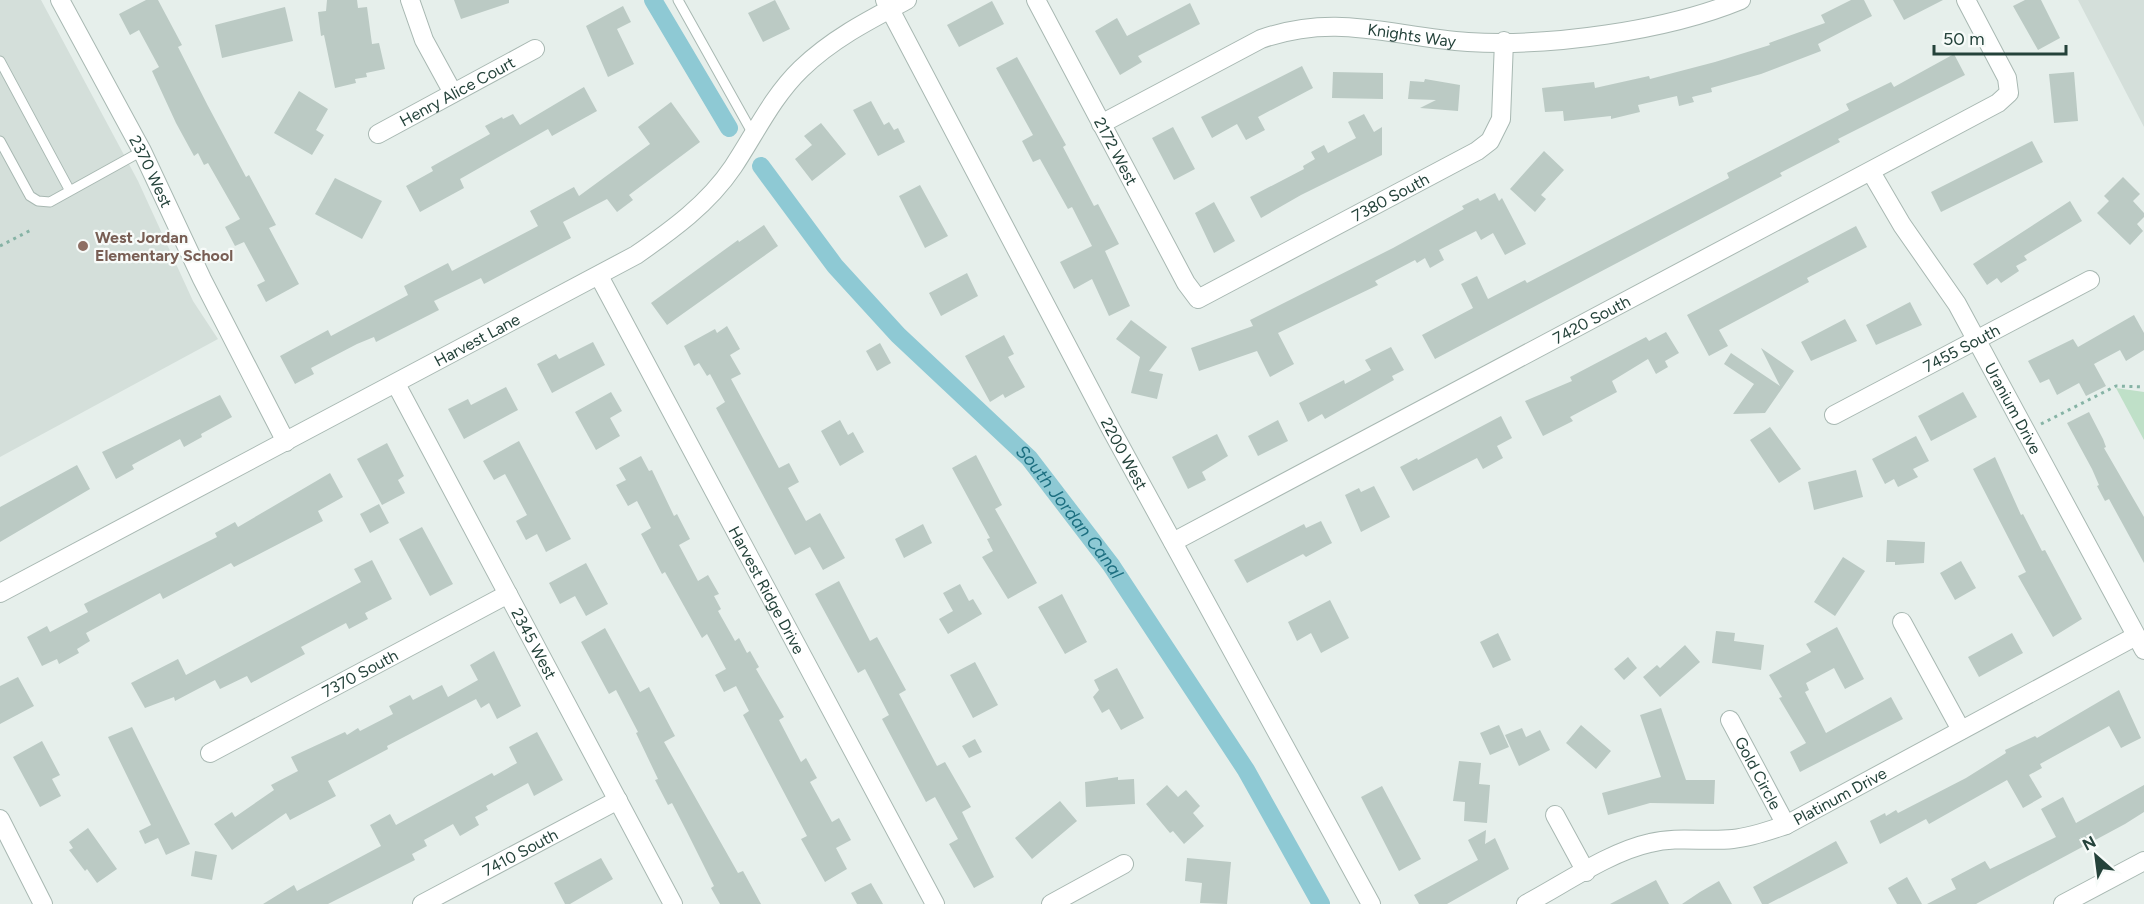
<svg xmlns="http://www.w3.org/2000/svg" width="2144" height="904" font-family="Figtree,sans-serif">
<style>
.built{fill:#d4dfda}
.green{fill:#bfe0c8}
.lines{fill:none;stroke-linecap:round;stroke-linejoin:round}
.canal{stroke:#8ec9d4;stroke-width:18}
.building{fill:#bbcac4}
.service-casing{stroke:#a8b8b2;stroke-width:11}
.minor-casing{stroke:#a8b8b2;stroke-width:20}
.tertiary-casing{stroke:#a8b8b2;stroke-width:20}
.path{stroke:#86b3a5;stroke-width:3;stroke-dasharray:3 4.5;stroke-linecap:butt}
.service{stroke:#fff;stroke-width:9}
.minor{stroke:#fff;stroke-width:18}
.tertiary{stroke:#fff;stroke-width:18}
.education-dot{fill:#8d6e63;stroke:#f7fbf9;stroke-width:2}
.labels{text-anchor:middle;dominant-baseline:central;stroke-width:4.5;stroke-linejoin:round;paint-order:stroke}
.street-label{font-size:16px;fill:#24423a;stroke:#f7fbf9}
.education-label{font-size:16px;font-weight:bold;fill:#785e54;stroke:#f7fbf9;text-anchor:start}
.water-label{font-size:18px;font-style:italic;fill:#1c6f80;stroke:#f7fbf9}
</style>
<rect width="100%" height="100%" fill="#e6efeb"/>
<path class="built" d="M0,0H41L138,181L193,301L218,339L0,457Z
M2078,0H2144V127Z"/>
<path class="green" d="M2116,388L2144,392V440Z"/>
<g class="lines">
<g class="canal">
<path d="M653,0L729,128"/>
<path id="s1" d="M761,166L835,266L898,335L1029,458L1111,565L1246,770L1321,904"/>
</g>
</g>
<path class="building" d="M146,0H158L182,45L178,47L208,106L246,177L249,175L276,225L269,228L299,284L266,302L257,285L265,281L244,242L235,246L225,227L240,219L208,163L204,165L198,153L194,156L176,123L152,71L159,67L139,30L130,35L119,14Z
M327,0H357L358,8L367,7L372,44L379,43L385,69L366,73L367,77L355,79L356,83L335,88L324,35L321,36L318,12L326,11Z
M454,0H509V3L461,19Z
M775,0L790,29L763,42L748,13Z
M1851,0H1864L1872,16L1818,44L1821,51L1761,74L1711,88L1712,92L1692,97L1694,102L1679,106L1677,96L1638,105L1640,112L1611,119V116L1564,121L1563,111L1545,112L1542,88L1594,82L1595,88L1649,76L1650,79L1715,62L1770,45L1769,43L1825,23L1821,15Z
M1893,0H1943L1904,20Z
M2025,0H2041L2060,38L2038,50L2013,6Z
M992,1L1004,24L959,47L947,25Z
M1190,3L1200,24L1138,56L1142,62L1120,75L1095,31L1117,18L1127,36Z
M623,6L631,22L617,29L634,64L608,77L586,26Z
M285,7L293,41L222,58L215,25Z
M1954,54L1965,75L1838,139L1840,142L1780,173L1782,176L1435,359L1422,335L1473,308L1461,284L1477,276L1488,299L1525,280L1527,283L1729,178L1727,173L1849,110L1846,104L1891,82L1894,87Z
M1017,57L1066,145L1063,147L1094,206L1098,204L1119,244L1105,251L1130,306L1109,316L1092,279L1074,289L1060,262L1092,246L1072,207L1068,209L1040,159L1033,162L1022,141L1033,135L996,68Z
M1302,66L1313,88L1258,117L1265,130L1246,140L1237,124L1212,138L1201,117Z
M1333,72L1383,73V99L1332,98Z
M2074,72L2078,121L2054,123L2049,74Z
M1425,79L1460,85L1458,111L1420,108L1436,100L1408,99L1410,81L1424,82Z
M584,87L597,111L552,136L548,129L460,179L464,188L420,212L406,186L433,171L431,167L490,134L485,126L502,117L503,119L513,114L520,125Z
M299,91L328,109L316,130L324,135L312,155L274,133Z
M871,101L884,125L889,122L894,130L898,128L905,142L878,156L853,110Z
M671,102L700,142L629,195L633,200L617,212L607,199L563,222L571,238L484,284L481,278L434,301L439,310L376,342L374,337L357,344L311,368L314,374L295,384L280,356L328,330L331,336L408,295L404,286L448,263L452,271L538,226L530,211L574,187L579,196L650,144L638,127Z
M1364,114L1374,132L1382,127V155L1301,195L1261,218L1250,197L1304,169L1303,166L1315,159L1311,152L1324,145L1328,153L1356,138L1348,122Z
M821,123L846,154L812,181L795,159L812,145L804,136Z
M1173,127L1195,169L1174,180L1152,138Z
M2032,141L2043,162L1941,212L1931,192Z
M1544,151L1564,170L1541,195L1546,199L1535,212L1510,189Z
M2123,177L2140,194L2133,201L2144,213V217L2137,224L2143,231L2130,245L2097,213L2109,201L2104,196Z
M335,178L382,201L362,239L315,214Z
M920,185L948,236L925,248L899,196Z
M1495,193L1499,201L1502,198L1526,244L1505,255L1493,233L1481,240L1476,231L1439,250L1444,260L1430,268L1425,258L1417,263L1415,260L1375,281L1378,285L1278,333L1294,364L1270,377L1257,351L1199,371L1191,348L1253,326L1250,320L1393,248L1464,209L1462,206L1478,198L1480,201Z
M2070,201L2082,221L2024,256L2027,260L2016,266L2019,271L2001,283L1997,278L1987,285L1973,264Z
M1214,202L1235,241L1214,253L1195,213Z
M764,225L778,246L667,325L651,303L738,240L739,242Z
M1856,226L1867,247L1807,278L1809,282L1719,330L1728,346L1709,356L1687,315Z
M967,273L978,296L941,316L929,293Z
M1910,302L1922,325L1876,345L1866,325Z
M2134,315L2144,333V350L2126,361L2120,350L2094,364L2106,386L2086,396L2079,383L2057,395L2049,379L2040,383L2028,361L2073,339L2078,347Z
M1845,319L1857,341L1811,361L1801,342Z
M1131,320L1167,347L1149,371L1163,374L1157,399L1131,393L1140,357L1116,339Z
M727,326L740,349L730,355L741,374L731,379L779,468L789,463L799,482L788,488L806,521L820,513L845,558L823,570L810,547L795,555L716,408L725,402L710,374L707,376L699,363L694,366L684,346L715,329L717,333Z
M1666,332L1679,353L1665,361L1668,367L1656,374L1648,359L1612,381L1617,392L1570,417L1573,421L1543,436L1525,401L1572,381L1570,377L1646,337L1649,341Z
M1004,335L1014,354L1008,357L1025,387L1005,398L1003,394L990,402L965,356Z
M593,342L605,365L552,393L537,364L556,354L559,359Z
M880,343L891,363L877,371L866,351Z
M1391,347L1404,370L1392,376L1394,380L1325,419L1322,414L1308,422L1299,403L1344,380L1345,384L1371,370L1365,360Z
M1761,348L1794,371L1765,413L1733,414L1754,384L1724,364L1731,353L1780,386Z
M506,387L518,410L464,439L448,409L468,399L471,405Z
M611,392L622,411L610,418L620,436L596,450L575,412Z
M1963,392L1977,417L1931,441L1918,416Z
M220,395L232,417L201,434L202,437L184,447L180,439L132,465L134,469L116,479L102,452Z
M2089,412L2103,439L2106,447L2104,448L2144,517V563L2109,499L2105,501L2097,486L2099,485L2092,469L2067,423Z
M1501,416L1512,438L1497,446L1503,458L1483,469L1477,458L1413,491L1400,467L1417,458L1418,460Z
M840,420L848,435L853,432L864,452L840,466L821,431Z
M1278,420L1288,441L1258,456L1248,436Z
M1770,427L1801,469L1779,483L1750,440Z
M1217,434L1228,456L1202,472L1206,480L1188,489L1172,457Z
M1916,436L1929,461L1913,469L1918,477L1898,487L1894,479L1885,484L1872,459Z
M519,441L571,539L546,552L537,534L526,540L516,521L527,515L505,474L494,480L483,461Z
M387,443L404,476L398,480L405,493L382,505L357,459Z
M976,455L1002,505L995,509L1037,583L1008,599L982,557L993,551L987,539L990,538L952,468Z
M641,456L649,471L652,470L674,516L677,514L690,539L679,545L698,581L708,575L719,594L714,596L721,609L718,611L735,641L739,638L747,653L750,651L759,667L756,669L784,717L779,720L801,762L806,758L817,778L810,782L832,822L839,818L851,840L836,848L847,869L825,882L801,839L807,836L743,715L749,711L736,686L724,692L715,675L726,669L707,634L702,638L665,572L662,574L641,534L651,528L637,501L628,506L616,485L626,480L619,468Z
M1995,457L2021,515L2023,514L2042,551L2045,550L2082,619L2053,637L2018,576L2026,572L1973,469Z
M77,465L90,489L0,542V507Z
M1856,470L1863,497L1814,510L1808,482Z
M330,473L343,497L318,511L323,521L234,567L231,563L163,599L160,593L86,633L90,641L77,649L79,653L59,664L57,659L42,666L27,637L47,626L50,632L88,612L84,604L217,537L215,533L235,522L238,527Z
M1374,486L1390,517L1361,532L1345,495L1359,488L1361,492Z
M379,504L389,523L370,533L360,514Z
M1321,521L1332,543L1306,557L1303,554L1247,583L1234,560L1304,524L1306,528Z
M923,524L932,543L904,558L895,539Z
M422,527L453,584L430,596L399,539Z
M1887,540L1925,542L1924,563L1895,565V562H1886Z
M1843,557L1865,571L1835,616L1814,602Z
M372,560L392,599L365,613L368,619L349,629L346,623L301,647L305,654L251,683L247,676L220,689L215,680L175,701L174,697L145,708L131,683L178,659L186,675L361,582L354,569Z
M1961,561L1976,588L1955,600L1940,573Z
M586,563L608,604L586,616L575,596L560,604L549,583Z
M839,581L870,641L877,637L906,690L899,694L937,766L945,762L971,807L962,812L994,877L974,888L949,844L958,839L935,797L926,802L882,719L889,715L865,669L858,673L815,594Z
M960,584L969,601L973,599L982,614L948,634L939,619L953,611L943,593Z
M1062,594L1087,642L1065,654L1038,607Z
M1330,600L1349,638L1321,653L1311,633L1297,641L1288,622Z
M1837,627L1864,679L1845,689L1834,668L1806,683L1809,690L1805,692L1826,733L1891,697L1903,719L1800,772L1790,752L1806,743L1779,698L1782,697L1769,675L1811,652L1806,644Z
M605,628L640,692L649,687L675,736L664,742L738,873L743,871L761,904H720L711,888L714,886L686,830L672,803L668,805L655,780L658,779L636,733L638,732L616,690L609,694L581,642Z
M1716,631L1735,633L1734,641L1764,645L1761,670L1712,663Z
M1498,633L1511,660L1493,668L1480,642Z
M2012,633L2023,653L1979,677L1968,657Z
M1685,645L1700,662L1660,697L1643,677L1657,665L1660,668Z
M494,651L521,706L497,719L489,703L481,708L476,699L387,746L388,749L328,781L336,796L290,820L286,813L232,850L214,824L232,812L235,817L274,790L271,785L298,771L291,757L345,732L347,735L358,728L360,731L393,714L389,706L410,695L413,700L442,685L448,697L478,680L470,665Z
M1628,657L1637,668L1624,680L1614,669Z
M975,662L998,705L973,718L950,675Z
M1117,668L1144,718L1121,730L1109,709L1102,713L1093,697L1099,690L1094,680Z
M18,677L34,706L0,724V686Z
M2119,690L2141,738L2121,748L2109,726L2040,764L2042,768L2029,775L2042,797L2023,808L2007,780L1929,824L1926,819L1880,844L1870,821L1885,813L1886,816L1896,810L1898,813L1966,778L2006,753L2005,750L2035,736L2037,738Z
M1661,708L1686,780H1715L1714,804L1650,803L1608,815L1602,793L1661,777L1640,715Z
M1499,725L1509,747L1490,755L1480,733Z
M1581,725L1611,751L1596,769L1566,743Z
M132,727L190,844L166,855L158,838L145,844L139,831L151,825L108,737Z
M1522,728L1526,737L1540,730L1550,750L1519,766L1505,735Z
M537,732L563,780L534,796L528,783L486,806L488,810L475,817L479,825L460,836L453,824L424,840L427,846L412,854L415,860L328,904H263L294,885L297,891L381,846L370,825L390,814L396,825L492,773L494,776L517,763L509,747Z
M975,739L982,752L969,758L962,746Z
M42,741L60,775L52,779L61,796L40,807L13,757Z
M1459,761L1481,763L1479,784L1490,785L1487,823L1464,821L1465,802L1453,801Z
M1118,777V780L1134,779L1135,804L1086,807L1085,782Z
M1167,785L1178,797L1186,790L1200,806L1193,813L1204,826L1184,844L1173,831L1170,833L1146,804Z
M2144,785V812L2125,824L1976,904H1927L1956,889L1951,879L1985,861L1990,869L2056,837L2041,809L2063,797L2076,823Z
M1382,786L1421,859L1399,871L1361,797Z
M1060,801L1077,821L1032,859L1015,838Z
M88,828L117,869L97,883L87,869L85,871L69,850L73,848L69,842Z
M1486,830L1485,844L1495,838L1509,869L1447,904H1419L1414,895L1478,860L1468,840Z
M1836,841L1848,863L1768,904H1762L1753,887Z
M195,851L217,855L212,880L191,876Z
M601,858L613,879L570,904H565L554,883Z
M1187,858L1231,862L1227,904L1200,903L1202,883L1185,881Z
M1907,877L1922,904H1897L1888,888Z
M1656,880L1669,904H1610Z
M1719,881L1732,904H1682L1700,892Z
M871,883L883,904H857L851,893Z"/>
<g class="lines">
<defs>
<path id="service" d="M678,0L753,134
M0,61L70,191
M0,141L30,196L38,201L50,202L142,151"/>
<g id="minor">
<path id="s2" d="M60,0L142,151L202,279L286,442"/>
<path d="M410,0L424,40L453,93"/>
<path id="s3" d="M1036,0L1186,283L1198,299L1477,151L1490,141L1501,119L1504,41"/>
<path id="s4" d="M1101,124L1261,39C1338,12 1392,37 1468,42C1549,47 1666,31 1741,0"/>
<path id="s5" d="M378,134L535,49"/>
<path id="s6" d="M1871,172L1902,225L1957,304L2144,650"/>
<path id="s7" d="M599,276L935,904"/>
<path id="s8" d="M396,384L673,904"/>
<path id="s9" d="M1834,415L2090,280"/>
<path id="s10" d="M1173,542L1998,103L2009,93L2007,78L1966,0"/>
<path id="s11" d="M0,593L636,255C672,230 708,204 733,167C755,134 772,97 801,69C832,39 869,20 907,0"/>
<path d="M1902,622L1961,730"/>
<path id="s12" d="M1730,720L1786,825"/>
<path id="s13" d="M210,753L508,594"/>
<path d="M1555,815L1586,872"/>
<path d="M0,819L43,904"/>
<path id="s14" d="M422,904L618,800"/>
<path d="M1051,904L1124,864"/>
<path id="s15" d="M1526,904C1564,884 1609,852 1650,843C1678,836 1705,842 1733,839C1752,837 1768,831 1786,825L2136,636"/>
<path d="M2063,904L2144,861"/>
</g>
<g id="tertiary">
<path id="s16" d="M885,0L1112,431L1371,904"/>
</g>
</defs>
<use href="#service" class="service-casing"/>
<use href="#minor" class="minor-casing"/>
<use href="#tertiary" class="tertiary-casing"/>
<path class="path" d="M0,246L31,230
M2041,424L2116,386L2144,387"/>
<use href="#service" class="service"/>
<use href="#minor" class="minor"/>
<use href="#tertiary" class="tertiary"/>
</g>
<circle class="education-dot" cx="83" cy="246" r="6"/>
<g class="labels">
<g class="street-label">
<text stroke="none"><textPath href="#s4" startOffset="334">Knights Way</textPath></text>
<text stroke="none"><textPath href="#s5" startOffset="90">Henry Alice Court</textPath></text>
<text stroke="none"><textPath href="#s3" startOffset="171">2172 West</textPath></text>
<text stroke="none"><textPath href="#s2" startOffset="194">2370 West</textPath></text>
<text stroke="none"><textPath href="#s3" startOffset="558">7380 South</textPath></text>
<text stroke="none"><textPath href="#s10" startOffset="474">7420 South</textPath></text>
<text stroke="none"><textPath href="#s11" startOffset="540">Harvest Lane</textPath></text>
<text stroke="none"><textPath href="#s9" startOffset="144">7455 South</textPath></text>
<text stroke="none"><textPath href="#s6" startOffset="276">Uranium Drive</textPath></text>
<text stroke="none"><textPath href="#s16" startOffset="513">2200 West</textPath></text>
<text stroke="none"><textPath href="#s7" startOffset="356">Harvest Ridge Drive</textPath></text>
<text stroke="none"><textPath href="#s8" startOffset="294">2345 West</textPath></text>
<text stroke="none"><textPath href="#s13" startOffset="170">7370 South</textPath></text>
<text stroke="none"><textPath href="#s12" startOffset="60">Gold Circle</textPath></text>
<text stroke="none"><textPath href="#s15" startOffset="338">Platinum Drive</textPath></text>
<text stroke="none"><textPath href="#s14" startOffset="111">7410 South</textPath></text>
</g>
<g class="education-label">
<text x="95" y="237">West Jordan<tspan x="95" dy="18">Elementary School</tspan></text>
</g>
<g class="water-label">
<text stroke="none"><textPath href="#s1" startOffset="465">South Jordan Canal</textPath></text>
</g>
</g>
<g transform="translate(2096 856) rotate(332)" stroke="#f7fbf9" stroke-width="4.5" paint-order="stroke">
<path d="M0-4.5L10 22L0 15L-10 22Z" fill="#24423a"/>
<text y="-9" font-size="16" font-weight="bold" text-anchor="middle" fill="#24423a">N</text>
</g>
<path d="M1934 45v9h132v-9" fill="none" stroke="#24423a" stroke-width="3"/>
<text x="1943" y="45" font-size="18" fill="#24423a" stroke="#f7fbf9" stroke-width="4.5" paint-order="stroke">50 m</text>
</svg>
